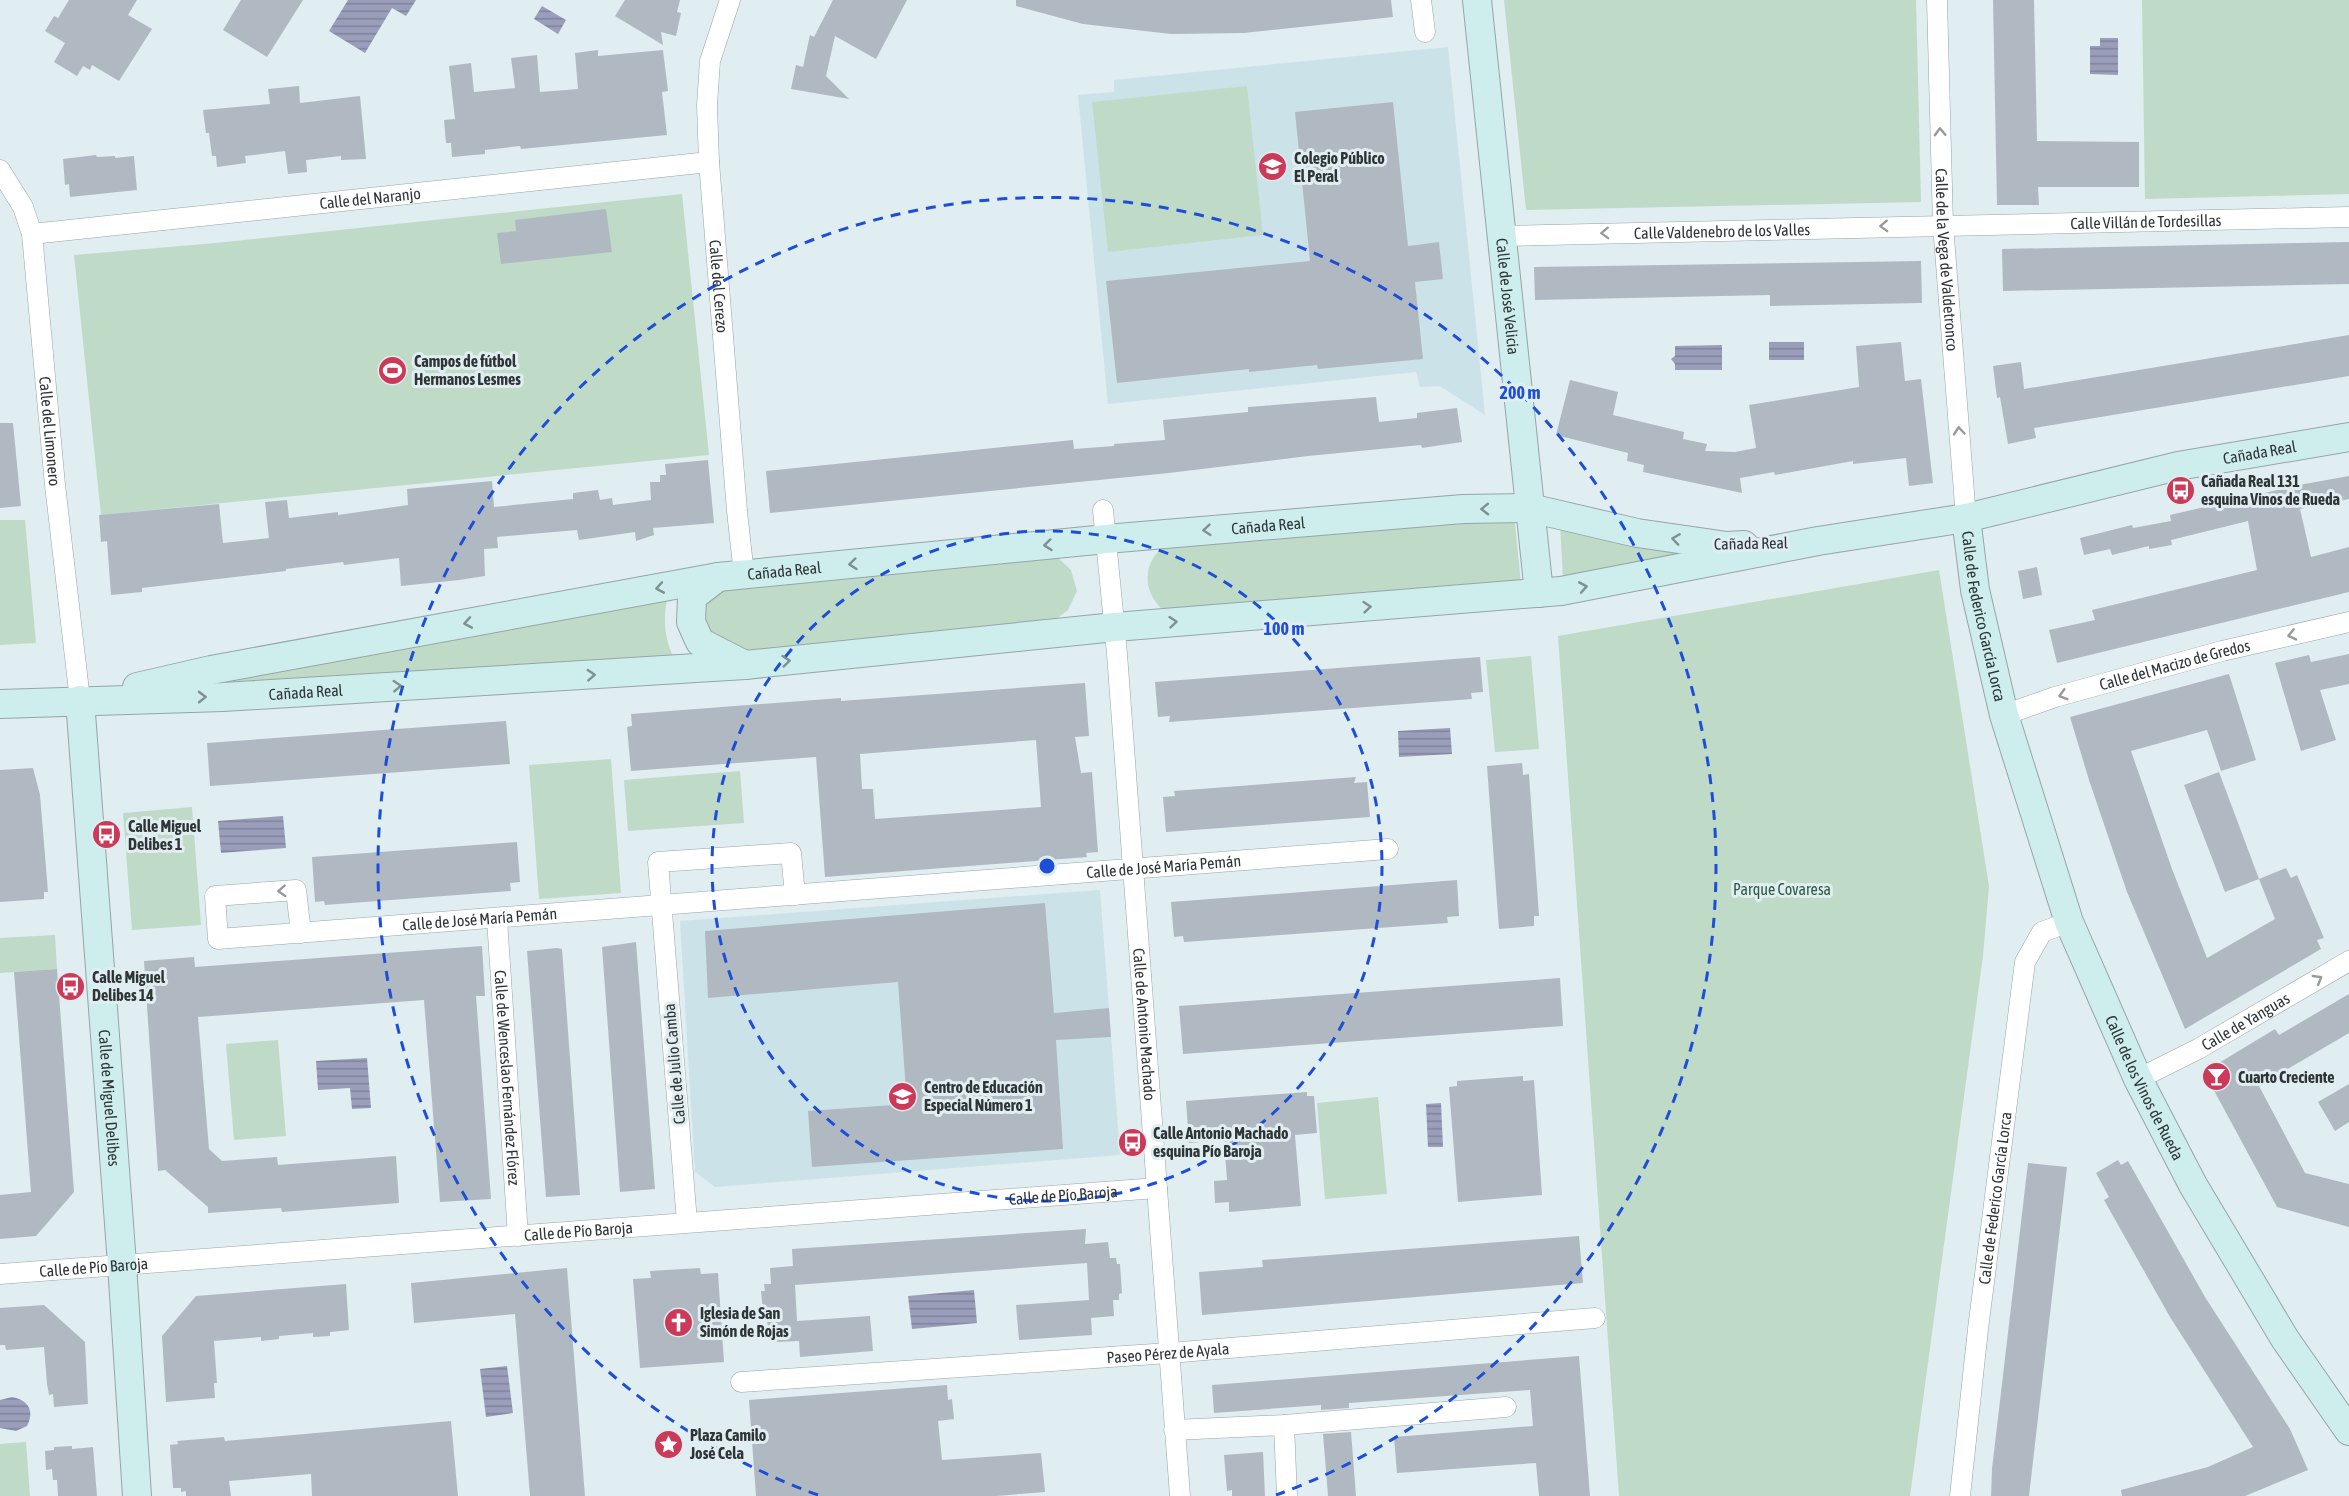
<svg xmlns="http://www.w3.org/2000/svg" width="2349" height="1496" font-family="'Asap Condensed',sans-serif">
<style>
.built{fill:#cce2e9}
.green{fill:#bfdbc8}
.water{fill:url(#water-rules)}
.building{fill:#b0b9c1;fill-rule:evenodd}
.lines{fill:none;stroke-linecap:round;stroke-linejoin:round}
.street-casing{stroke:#97a4a7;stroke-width:21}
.secondary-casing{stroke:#97a4a7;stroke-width:30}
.street{stroke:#fff;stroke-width:20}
.secondary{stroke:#cdeeec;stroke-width:28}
.oneway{stroke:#979a9a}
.oneway2{stroke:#7e9191}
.ring{fill:none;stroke:#1d4ed8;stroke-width:3;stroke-dasharray:10 8}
.labels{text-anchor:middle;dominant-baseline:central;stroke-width:6;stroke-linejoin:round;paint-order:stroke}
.poi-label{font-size:16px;font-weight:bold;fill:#2f3436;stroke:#e0edf1;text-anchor:start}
.street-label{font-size:16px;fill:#2f3436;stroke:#e0edf1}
.park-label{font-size:16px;fill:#2b5d40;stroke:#e0edf1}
.centre{fill:#1d4ed8;stroke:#e0edf1;stroke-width:3}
.ring-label{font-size:18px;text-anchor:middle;font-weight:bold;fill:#1d4ed8;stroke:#e0edf1;stroke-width:6;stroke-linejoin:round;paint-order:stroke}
</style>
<defs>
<pattern id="water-rules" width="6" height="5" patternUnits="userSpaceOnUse" patternTransform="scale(1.5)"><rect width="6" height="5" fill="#9a9ebb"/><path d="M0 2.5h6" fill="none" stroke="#7e8299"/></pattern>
</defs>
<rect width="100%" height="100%" fill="#e0edf1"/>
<path class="built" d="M1448,47L1485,415L1440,386L1420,387L1416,372L1108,404L1078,95L1114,92V80Z
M1100,890L1120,1155L715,1187L695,1172L680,921Z"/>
<path class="green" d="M1504,0H1916L1921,202L1526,210Z
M2142,0H2349V194L2145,199Z
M1247,86L1263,235L1108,252L1092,102Z
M682,194L709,455L101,515L74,255L216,243Z
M1514,513L1521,584L1162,609C1140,588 1144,559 1168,543Z
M0,520H25L36,643L0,645Z
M1560,522L1737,549L1563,580Z
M1055,555L1071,570L1077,591L1068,610L1051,623L742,651C710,641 693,618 716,588Z
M1939,570L1989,886L1983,956L1910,1496H1619L1558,636Z
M669,591C663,613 663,635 673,656L204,686Z
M1531,656L1539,749L1495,752L1486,660Z
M611,759L621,893L539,899L529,765Z
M740,771L744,823L628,831L624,780Z
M192,807L201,925L132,930L123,813Z
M55,935L57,969L0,973V938Z
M278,1040L286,1136L234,1140L226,1044Z
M1378,1097L1387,1194L1325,1199L1317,1103Z
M26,1442L30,1496H0V1444Z"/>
<path class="water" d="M348,0H416L406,16L392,8L365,53L329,31Z
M542,6L566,20L558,34L534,19Z
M2100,38H2118V75L2090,74V46H2100Z
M1769,342H1804V360H1769Z
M1722,345V370H1675V364L1671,359L1675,356V346Z
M1450,728L1452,754L1399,757L1398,731Z
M283,816L286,848L221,853L218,821Z
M367,1058L371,1108L352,1109L350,1088L318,1090L316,1061Z
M1441,1103L1443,1147H1428L1426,1104Z
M974,1290L977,1323L912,1329L908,1296Z
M507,1366L513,1413L486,1417L480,1369Z
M12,1397C28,1400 35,1410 27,1426L16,1431L0,1428V1400Z"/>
<path class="building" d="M69,0H137L128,15L152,29L119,81L92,65L90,70L83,66L77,76L54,62L65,43L45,31L54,16L58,18Z
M241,0H303L267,57L223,30Z
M625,0H680L677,12L681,13L676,36L661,32L663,45L615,16Z
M833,0H907L876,59L835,36L826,76L849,99L791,89L796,65L803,67L810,35L814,37Z
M1016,0H1391L1393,17L1244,33L1171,34L1083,24L1016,6Z
M1993,0H2034L2037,141L2139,142V187H2038L2039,205H1997Z
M598,50V56L663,50L668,91L662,92L667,135L521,149L520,146L485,150V154L452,157L451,143H446L444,120L455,119L449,66L471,63L474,92L515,88L511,58L537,55L540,92L578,89L575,53Z
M299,86L300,103L360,96L366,159L341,160V156L306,160L307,172L288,174L285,151L245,156L246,163L217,167L216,156H212L209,133H206L203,110L270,104L268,89Z
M1393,102L1408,246L1439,242L1443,279L1415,282L1423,359L1318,369L1317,365L1249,372V369L1117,383L1106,281L1310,261L1295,112Z
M96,155L97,157L115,156V158L134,156L137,190L70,197L69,184L65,185L63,159Z
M606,209L612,252L501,264L497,233L516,231L515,220Z
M2349,242V284L2003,291L2002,249Z
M1921,261L1922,303L1770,306V295L1535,300L1534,267Z
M2349,335V376L2034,428L2036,438L2008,444L2000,397L1997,398L1993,366L2021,362L2024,389Z
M1901,342L1905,381L1921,379L1933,483L1909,486L1906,458L1853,464V461L1775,475L1774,472L1740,478L1742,493L1643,472L1644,465L1627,461L1628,453L1556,435L1570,380L1618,392L1613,415L1684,432L1683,439L1707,444L1705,451L1735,452L1756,448L1749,405L1859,387L1856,346Z
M1376,397L1379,422L1417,418V413L1457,408L1462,442L1422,448L1421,445L1308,456L1169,473L770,513L766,471L1073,440L1074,449L1114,446V444L1165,440L1163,420L1248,412V407Z
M0,423H13L21,506L0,508Z
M708,460L714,523L653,528L654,535L636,541L635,532L579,540L577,530L497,537L498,548L484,549L485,576L459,580L401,586L399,558L344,565L343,562L286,569V571L142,588V592L111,595L107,541L101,542L99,515L219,504L223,543L269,538L265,502L287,500L289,518L338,512V515L408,505L407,489L492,481L494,507L573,499V493L598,490L600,500L612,498L613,505L651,500L650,482H660V475H666L665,464Z
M2349,476V499L2300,509L2311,557L2349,547V592L2057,663L2049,630L2095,620L2092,610L2257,570L2248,521L2171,540L2172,545L2149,549V546L2112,555L2110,549L2084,555L2080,538L2132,525L2133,528L2171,521L2170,515L2299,485Z
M2037,567L2042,595L2023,599L2018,571Z
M2349,654V684L2320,690L2336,740L2301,751L2275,663L2309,655L2311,662Z
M1480,657L1483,692L1471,693L1472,699L1169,722L1170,716L1158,717L1155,682Z
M2229,674L2256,760L2221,771L2207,730L2131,751L2172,869L2207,958L2275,919L2259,879L2286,868L2291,878L2297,875L2324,938L2317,940L2321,949L2185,1029L2127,892L2089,780L2070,717Z
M1085,683L1089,736L1075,737L1081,773L1092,772L1098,852L1086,853L1087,857L825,877L816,757L631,771L627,727L632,726L631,714L841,698V701ZM1036,740L1041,807L875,819L873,789H862L860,754Z
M506,721L510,764L210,786L207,743Z
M1522,763L1523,775L1529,774L1539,916H1534V926L1499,929L1487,766Z
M33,768L40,795L48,892H44V899L0,902V770Z
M2219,772L2259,879L2225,892L2184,785Z
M1356,777L1354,783L1367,782L1370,817L1166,832L1163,797L1175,796L1174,791Z
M517,842L520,882L510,883L511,891L325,905L324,901L315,902L312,857Z
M1457,880L1459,916L1447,917L1448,923L1184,942L1183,936L1174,937L1171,902Z
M1045,903L1054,1013L1109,1008L1111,1037L1056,1040L1063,1149L812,1167L808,1111L907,1104L898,982L708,998L705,931Z
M636,942L655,1189L620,1192L602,947Z
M482,946L485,996H476L491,1199L440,1202L424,1000L198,1017L209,1149L222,1161L277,1157L278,1165L396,1156L399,1203L282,1212L281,1208L208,1213V1207L165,1170L158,1171L144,961L194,957L195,967Z
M557,948L562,949L580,1195L546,1197L527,951Z
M57,969L74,1192L36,1236L0,1239V1195L31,1192L14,972Z
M1560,978L1563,1026L1183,1054L1179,1006Z
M2349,994V1033L2259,1086L2305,1173L2349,1184V1227L2277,1207L2204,1072L2275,1029L2279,1035Z
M1523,1076V1081L1534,1080L1542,1195L1458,1202L1449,1087L1457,1086V1081Z
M2349,1084V1122L2335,1131L2318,1102Z
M1307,1092V1096H1314L1317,1133L1295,1135L1301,1206L1229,1212V1202L1215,1203L1214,1181L1227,1180L1224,1140L1189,1143L1186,1101Z
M2118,1160L2121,1165L2128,1161L2205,1297L2290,1429L2308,1470L2245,1496H2122L2121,1490L2208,1467L2253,1447L2170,1317L2104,1200L2109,1197L2096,1173Z
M2028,1163L2067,1167L2029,1496H1991L1992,1469Z
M1086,1229L1085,1244L1108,1242L1110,1258H1116L1117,1264H1120L1122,1293L1119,1294V1300H1113L1114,1316L1091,1318L1092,1335L1019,1340L1016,1305L1089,1300L1087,1263L795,1285L797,1321L870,1316L873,1351L800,1357L799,1341L776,1342L775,1327H768L767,1321H764L761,1291H765L764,1284H771L770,1268L793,1266L792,1249Z
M1579,1236L1583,1283L1202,1315L1199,1272L1263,1267L1262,1260Z
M567,1268L585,1496H530L515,1314L414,1323L411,1283Z
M700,1268L701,1274L718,1273L724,1362L640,1368L633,1279L651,1278L650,1271Z
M346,1284L349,1330L330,1332V1336L313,1337V1333L279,1336V1339L261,1341V1337L214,1341L217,1383H214L215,1398L166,1402L162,1336L196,1296Z
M44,1305L85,1342L88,1404L54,1407L53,1394L49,1395L47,1384L44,1347L6,1350L5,1345H0V1308Z
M1579,1356L1590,1496H1539L1536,1463L1397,1473L1394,1437L1533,1426L1530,1390L1349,1403V1408L1321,1410V1405L1214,1413L1212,1385Z
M947,1385L948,1400L952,1399L954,1419L938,1421L942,1460L1041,1453L1045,1492L996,1496H756L749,1400Z
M451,1421L458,1496H312L311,1474L229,1481L231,1496H186V1491L181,1492V1488H173L170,1445L178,1444L177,1441L224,1437L225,1441Z
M1351,1432L1356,1496H1328L1323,1434Z
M72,1446V1449L93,1447L97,1496H58L57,1480H53L52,1469L46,1470L45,1451L54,1450V1447Z
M1263,1452L1265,1496H1232V1490L1227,1491L1224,1455Z"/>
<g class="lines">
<defs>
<g id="street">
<path id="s1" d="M730,0L710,61L707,105L709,162L737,511L744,575"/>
<path d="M1421,0L1425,32"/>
<path id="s2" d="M1937,0L1943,225L1966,518"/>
<path id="s3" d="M0,170L23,207L32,234L55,485L80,700"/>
<path id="s4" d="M32,234L709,162"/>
<path id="s5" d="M1502,236L2349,217"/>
<path id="s6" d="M1103,510L1117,654L1180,1496"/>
<path id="s7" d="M2004,715L2055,697L2222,651L2349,622"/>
<path id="s8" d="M497,919L518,1236"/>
<path id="s9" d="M301,933L296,890L215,896L218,939L1388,849"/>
<path id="s10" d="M2138,1079L2198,1049L2349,961"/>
<path d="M687,1222L658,862L791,853L795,895"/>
<path id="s11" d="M0,1274L1157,1188"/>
<path id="s12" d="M741,1382L1169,1353L1595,1318"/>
<path d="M1284,1425L1287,1496"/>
<path d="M1174,1430L1284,1425L1506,1407"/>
<path id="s13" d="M1960,1496L1978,1329L2025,962L2042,932L2069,922"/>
</g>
<g id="secondary">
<path id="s14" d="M1477,0L1539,593"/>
<path id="s15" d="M1966,518L1975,590L2004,715L2069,922L2138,1079L2193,1185L2285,1339L2349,1431"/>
<path d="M718,577L692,597L691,622L700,642L745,665"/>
<path id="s16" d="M137,687L211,670L718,577L1106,539L1463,509L1530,508L1637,533L1727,546L1744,545"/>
<path id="s17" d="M80,700L122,1264L137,1496"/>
<path id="s18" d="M0,704L223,697L745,665L1115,627L1561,591L1818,541L1966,518L2178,466L2349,437"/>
</g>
</defs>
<use href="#street" class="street-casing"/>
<use href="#secondary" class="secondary-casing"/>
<use href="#street" class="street"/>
<use href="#secondary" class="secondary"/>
</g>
<defs><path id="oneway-chevron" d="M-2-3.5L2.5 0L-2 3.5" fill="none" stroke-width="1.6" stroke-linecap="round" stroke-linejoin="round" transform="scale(1.5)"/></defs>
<g class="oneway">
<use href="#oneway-chevron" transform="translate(1940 132) rotate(-92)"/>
<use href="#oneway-chevron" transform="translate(1884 226) rotate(178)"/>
<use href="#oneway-chevron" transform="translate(1605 233) rotate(178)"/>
<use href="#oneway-chevron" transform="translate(1959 431) rotate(-95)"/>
<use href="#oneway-chevron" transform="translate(2292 635) rotate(167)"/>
<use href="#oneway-chevron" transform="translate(2063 695) rotate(164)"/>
<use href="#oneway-chevron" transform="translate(282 891) rotate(176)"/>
<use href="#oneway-chevron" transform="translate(2318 979) rotate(-30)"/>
</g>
<g class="oneway2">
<use href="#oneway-chevron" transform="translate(1485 509) rotate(179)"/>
<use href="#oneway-chevron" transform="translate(1207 530) rotate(175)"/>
<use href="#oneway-chevron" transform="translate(1676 539) rotate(-172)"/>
<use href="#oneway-chevron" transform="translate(1048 545) rotate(174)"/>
<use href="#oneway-chevron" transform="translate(853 564) rotate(174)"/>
<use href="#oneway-chevron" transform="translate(1583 587) rotate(-10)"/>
<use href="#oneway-chevron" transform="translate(660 588) rotate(170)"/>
<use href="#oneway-chevron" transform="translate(1367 607) rotate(-5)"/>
<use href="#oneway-chevron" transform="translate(1173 622) rotate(-5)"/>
<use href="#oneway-chevron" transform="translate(468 623) rotate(170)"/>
<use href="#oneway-chevron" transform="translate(786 661) rotate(-6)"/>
<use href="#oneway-chevron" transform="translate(591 675) rotate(-3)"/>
<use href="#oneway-chevron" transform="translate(397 686) rotate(-3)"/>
<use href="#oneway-chevron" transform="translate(202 697) rotate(-1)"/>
</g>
<g class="ring">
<circle cx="1047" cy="866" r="335"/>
<path d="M818 1495A669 669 0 1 1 1276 1495"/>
</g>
<defs>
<symbol id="school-disc" viewBox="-11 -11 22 22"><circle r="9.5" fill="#cb3b59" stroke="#e0edf1"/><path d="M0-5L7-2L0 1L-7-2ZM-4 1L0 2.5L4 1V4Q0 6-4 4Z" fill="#fff"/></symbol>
<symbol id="stadium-disc" viewBox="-11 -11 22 22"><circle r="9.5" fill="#cb3b59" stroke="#e0edf1"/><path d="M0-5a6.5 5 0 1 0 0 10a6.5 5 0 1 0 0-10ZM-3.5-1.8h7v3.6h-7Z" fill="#fff"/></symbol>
<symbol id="bus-disc" viewBox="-11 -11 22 22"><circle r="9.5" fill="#cb3b59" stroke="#e0edf1"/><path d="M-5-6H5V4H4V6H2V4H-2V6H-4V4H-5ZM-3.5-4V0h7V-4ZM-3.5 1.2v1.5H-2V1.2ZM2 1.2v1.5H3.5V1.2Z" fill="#fff"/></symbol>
<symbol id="bar-disc" viewBox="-11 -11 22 22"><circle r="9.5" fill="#cb3b59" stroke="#e0edf1"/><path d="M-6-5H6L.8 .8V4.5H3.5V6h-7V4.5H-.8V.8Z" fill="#fff"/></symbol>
<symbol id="church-disc" viewBox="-11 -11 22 22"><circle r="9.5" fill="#cb3b59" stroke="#e0edf1"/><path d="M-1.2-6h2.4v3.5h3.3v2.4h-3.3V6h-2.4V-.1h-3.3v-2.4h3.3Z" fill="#fff"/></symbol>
<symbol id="sight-disc" viewBox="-11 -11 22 22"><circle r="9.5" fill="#cb3b59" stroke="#e0edf1"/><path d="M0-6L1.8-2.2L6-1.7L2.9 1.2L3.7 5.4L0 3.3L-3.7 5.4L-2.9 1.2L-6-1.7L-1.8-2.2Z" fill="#fff"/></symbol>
</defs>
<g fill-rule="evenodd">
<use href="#school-disc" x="1256" y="150" width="33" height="33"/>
<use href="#stadium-disc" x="376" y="354" width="33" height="33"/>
<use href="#bus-disc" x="2164" y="474" width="33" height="33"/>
<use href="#bus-disc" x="90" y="818" width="33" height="33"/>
<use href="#bus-disc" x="54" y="970" width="33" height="33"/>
<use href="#bar-disc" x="2200" y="1060" width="33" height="33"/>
<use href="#school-disc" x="886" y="1080" width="33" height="33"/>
<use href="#bus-disc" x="1116" y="1126" width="33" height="33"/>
<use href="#church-disc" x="662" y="1306" width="33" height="33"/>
<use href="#sight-disc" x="652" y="1428" width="33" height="33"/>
</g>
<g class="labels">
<g class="poi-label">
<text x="1294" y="158">Colegio Público<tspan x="1294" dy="18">El Peral</tspan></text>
<text x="414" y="361">Campos de fútbol<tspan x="414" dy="18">Hermanos Lesmes</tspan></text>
<text x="2201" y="481">Cañada Real 131<tspan x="2201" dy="18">esquina Vinos de Rueda</tspan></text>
<text x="128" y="826">Calle Miguel<tspan x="128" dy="18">Delibes 1</tspan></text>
<text x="92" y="977">Calle Miguel<tspan x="92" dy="18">Delibes 14</tspan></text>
<text x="2238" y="1077">Cuarto Creciente</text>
<text x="924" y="1087">Centro de Educación<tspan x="924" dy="18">Especial Número 1</tspan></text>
<text x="1153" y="1133">Calle Antonio Machado<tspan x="1153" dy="18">esquina Pío Baroja</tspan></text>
<text x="700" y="1313">Iglesia de San<tspan x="700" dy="18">Simón de Rojas</tspan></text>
<text x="690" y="1435">Plaza Camilo<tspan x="690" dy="18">José Cela</tspan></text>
</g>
<g class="street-label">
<text stroke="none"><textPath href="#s4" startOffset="340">Calle del Naranjo</textPath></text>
<text stroke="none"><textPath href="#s5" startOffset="644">Calle Villán de Tordesillas</textPath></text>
<text stroke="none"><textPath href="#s5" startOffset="220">Calle Valdenebro de los Valles</textPath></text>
<text stroke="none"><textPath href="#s2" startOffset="260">Calle de la Vega de Valdetronco</textPath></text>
<text stroke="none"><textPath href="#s1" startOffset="290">Calle del Cerezo</textPath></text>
<text stroke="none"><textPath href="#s14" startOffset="298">Calle de José Velicia</textPath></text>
<text stroke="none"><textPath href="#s3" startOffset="270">Calle del Limonero</textPath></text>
<text stroke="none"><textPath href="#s18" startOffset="2278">Cañada Real</textPath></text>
<text stroke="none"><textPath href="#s16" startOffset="1144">Cañada Real</textPath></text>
<text transform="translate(1751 543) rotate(-1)">Cañada Real</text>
<text stroke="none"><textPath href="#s16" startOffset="658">Cañada Real</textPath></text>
<text stroke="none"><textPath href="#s15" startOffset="100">Calle de Federico García Lorca</textPath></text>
<text stroke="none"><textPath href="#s7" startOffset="178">Calle del Macizo de Gredos</textPath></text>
<text stroke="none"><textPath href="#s18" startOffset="306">Cañada Real</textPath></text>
<text stroke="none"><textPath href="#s9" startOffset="1116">Calle de José María Pemán</textPath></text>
<text stroke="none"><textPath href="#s9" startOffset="430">Calle de José María Pemán</textPath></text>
<text stroke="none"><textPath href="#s10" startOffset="122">Calle de Yanguas</textPath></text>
<text stroke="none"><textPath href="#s6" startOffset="516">Calle de Antonio Machado</textPath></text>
<text transform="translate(674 1064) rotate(-95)">Calle de Julio Camba</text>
<text stroke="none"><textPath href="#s8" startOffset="159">Calle de Wenceslao Fernández Flórez</textPath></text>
<text stroke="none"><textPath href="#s15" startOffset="600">Calle de los Vinos de Rueda</textPath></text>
<text stroke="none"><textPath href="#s17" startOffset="399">Calle de Miguel Delibes</textPath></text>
<text stroke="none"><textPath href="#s11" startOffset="1066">Calle de Pío Baroja</textPath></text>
<text stroke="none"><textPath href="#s13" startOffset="300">Calle de Federico García Lorca</textPath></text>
<text stroke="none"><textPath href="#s11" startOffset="580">Calle de Pío Baroja</textPath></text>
<text stroke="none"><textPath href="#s11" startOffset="94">Calle de Pío Baroja</textPath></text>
<text stroke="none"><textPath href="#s12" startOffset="428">Paseo Pérez de Ayala</textPath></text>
</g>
<g class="park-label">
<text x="1782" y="889">Parque Covaresa</text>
</g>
</g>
<circle cx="1047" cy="866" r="9" class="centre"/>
<g class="ring-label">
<text x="1520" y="399">200 m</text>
<text x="1284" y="635">100 m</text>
</g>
</svg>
